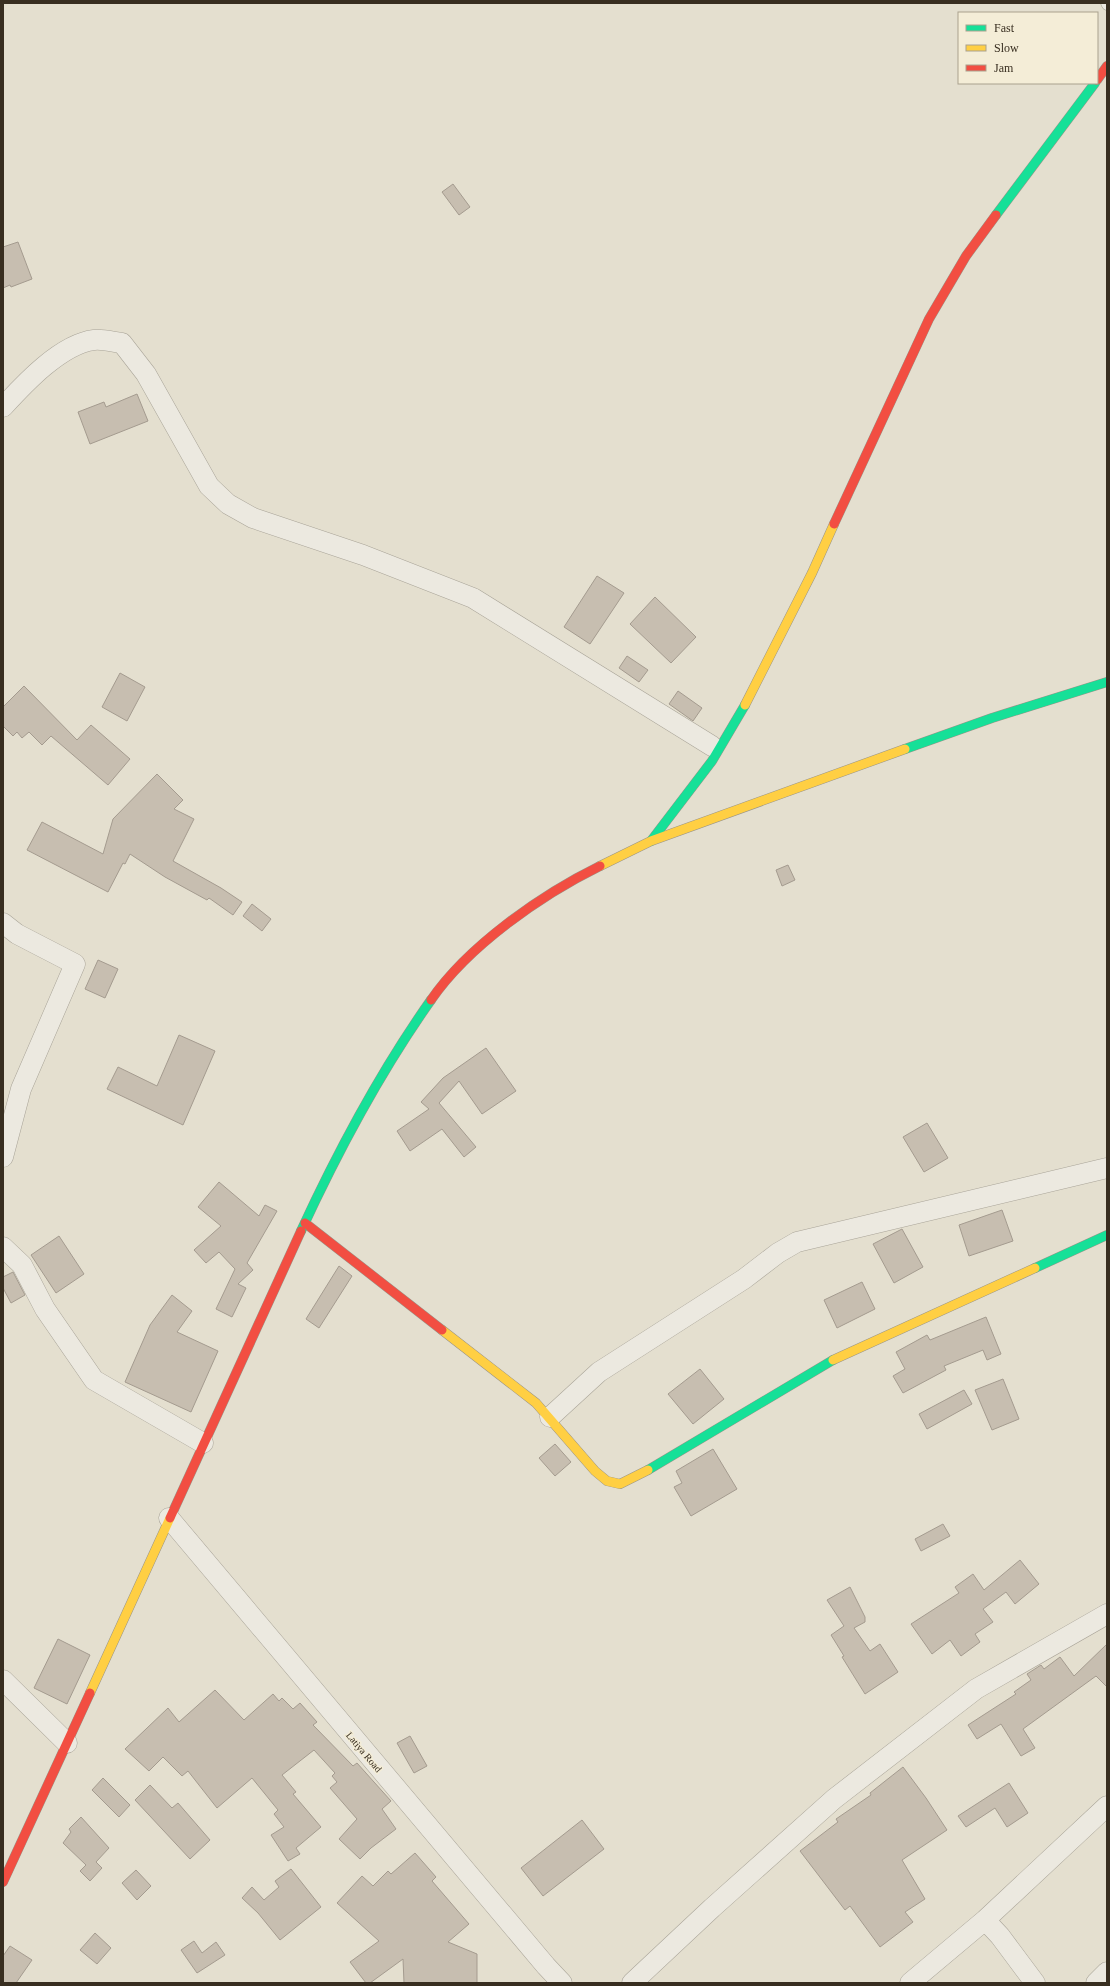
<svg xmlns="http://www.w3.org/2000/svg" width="1110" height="1986" font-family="'Times New Roman',serif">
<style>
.building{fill:#c7beb0;stroke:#a49b8f}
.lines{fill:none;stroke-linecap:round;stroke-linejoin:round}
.lane-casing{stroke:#a9a498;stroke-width:11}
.street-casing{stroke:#a9a498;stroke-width:21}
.fast-casing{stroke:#999488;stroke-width:10}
.slow-casing{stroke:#999488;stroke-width:10}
.jam-casing{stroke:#999488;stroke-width:10}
.lane{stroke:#ece9e0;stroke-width:10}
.street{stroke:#ece9e0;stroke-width:20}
.fast{stroke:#16e098;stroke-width:9}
.slow{stroke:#ffcf43;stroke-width:9}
.jam{stroke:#f24e42;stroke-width:9}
.labels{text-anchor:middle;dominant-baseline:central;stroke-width:3;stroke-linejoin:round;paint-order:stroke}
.street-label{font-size:10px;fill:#382e20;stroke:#f4edd7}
</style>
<rect width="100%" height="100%" fill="#e4dfcf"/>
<path class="building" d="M453,184L470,207L459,215L442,192Z
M18,242L32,279L11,287L10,285L3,288V247Z
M137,394L148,421L90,444L78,412L104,402L106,407Z
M597,576L624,593L590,644L564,627Z
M655,597L696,637L671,663L630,624Z
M627,656L648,670L639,682L619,668Z
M120,673L145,687L127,721L102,707Z
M24,686L77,740L91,725L130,759L108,785L51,736L42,745L29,732L22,738L17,732L13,736L3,726V707Z
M678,691L702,708L693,721L669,704Z
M157,774L183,800L174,809L194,819L173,861L221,888L242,902L233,915L209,898L207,900L165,877L130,854L125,864L123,863L108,892L27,850L42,822L103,854L113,819Z
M788,865L795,880L782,886L776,870Z
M252,904L271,919L262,931L243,916Z
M98,960L118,969L105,998L85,989Z
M179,1035L215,1051L183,1125L107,1089L118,1067L157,1086Z
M486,1048L516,1091L482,1114L459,1081L439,1103L476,1147L464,1157L442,1129L410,1151L397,1131L429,1109L421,1102L443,1078Z
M927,1123L948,1158L924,1172L903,1137Z
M219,1182L259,1216L265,1205L277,1211L247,1263L253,1270L238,1284L246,1288L232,1317L216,1309L235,1269L219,1252L206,1263L194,1250L221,1226L198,1207Z
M1002,1210L1013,1241L969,1256L959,1225Z
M902,1229L923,1267L894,1283L873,1244Z
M59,1236L84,1274L56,1293L31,1255Z
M339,1266L352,1276L319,1328L306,1319Z
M13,1272L25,1295L11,1303L3,1288V1277Z
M862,1282L875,1309L837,1328L824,1300Z
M172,1295L192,1311L177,1332L218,1351L191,1412L125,1382L150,1325Z
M986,1317L1001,1354L987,1360L983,1350L944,1366L946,1370L903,1393L893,1376L905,1369L896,1352L927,1335L930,1340Z
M700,1369L724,1399L693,1424L668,1394Z
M1003,1379L1019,1419L992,1430L975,1390Z
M964,1390L972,1404L927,1429L919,1414Z
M555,1444L571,1462L555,1476L539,1458Z
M713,1449L737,1489L691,1516L674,1487L682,1483L676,1471Z
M943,1524L950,1536L921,1551L915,1539Z
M1020,1560L1039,1584L1015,1604L1006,1592L983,1609L993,1622L975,1634L980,1642L961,1656L950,1640L932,1654L911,1624L959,1593L955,1587L973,1574L984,1590Z
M850,1587L865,1617V1622L854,1628L870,1651L880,1644L898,1672L865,1694L842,1657L844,1656L831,1635L844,1626L827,1600Z
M58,1639L90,1655L67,1704L34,1688Z
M1107,1644V1687L1096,1676L1023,1729L1035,1748L1021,1756L1001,1724L977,1739L968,1725L1016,1694L1014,1692L1031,1680L1027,1674L1041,1665L1044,1669L1060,1657L1074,1676Z
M215,1690L244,1720L273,1694L279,1701L282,1698L293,1709L300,1703L317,1722L313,1725L353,1766L357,1763L391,1801L382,1809L396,1829L371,1848L360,1859L339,1839L357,1819L330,1788L337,1782L332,1776L335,1773L314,1750L282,1775L296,1792L293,1794L321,1827L296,1848L300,1854L288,1861L271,1835L284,1827L274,1814L278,1810L252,1778L217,1808L188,1771L182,1776L163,1757L149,1771L125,1749L168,1708L179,1722Z
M410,1736L427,1766L414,1773L397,1743Z
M903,1767L926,1798L947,1830L902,1860L925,1899L905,1912L913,1922L880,1947L850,1906L845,1910L800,1851L838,1822L836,1819L871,1795L870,1793Z
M103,1778L130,1805L119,1817L92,1790Z
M1009,1783L1028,1813L1007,1827L995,1808L966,1827L958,1816Z
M150,1785L172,1808L178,1803L210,1840L190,1859L135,1800Z
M81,1817L109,1848L96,1862L102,1868L90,1881L80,1871L86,1865L63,1843L71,1832L69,1829Z
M582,1820L604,1849L543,1896L521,1868Z
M415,1853L436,1877L432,1881L469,1924L448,1942L477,1954V1983H404L403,1959L370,1983H366L350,1962L379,1941L337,1903L362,1876L373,1886L388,1871L391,1874Z
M291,1869L321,1907L280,1940L258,1913L242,1898L252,1887L264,1900L279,1887L275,1881Z
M136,1870L151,1886L137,1900L122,1883Z
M95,1933L111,1948L97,1964L80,1950Z
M194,1941L202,1953L216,1942L225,1955L197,1973L181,1950Z
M10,1946L32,1960L16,1983H3V1956Z"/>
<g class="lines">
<defs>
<path id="lane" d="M1106,3L1107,5"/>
<path id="street" d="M3,407C24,384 61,344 94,340C103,339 113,342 122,343L146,374L209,486L228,504L253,518L363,555L473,598L712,746
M3,923L17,934L75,964L21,1089L3,1157
M3,1247L22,1265L45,1309L94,1380L203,1443
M550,1417L599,1372L744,1279L778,1253L797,1242L1107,1168
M169,1518L546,1966L562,1983
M3,1680L67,1743
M985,1920L1107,1806
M632,1983L712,1908L834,1799L976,1689L1107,1614
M910,1983L985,1920L1000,1936L1035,1983
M1096,1983L1107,1972"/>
<path id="fast" d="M996,215L1095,83
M905,749L992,718L1107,682
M651,841L712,761L745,705
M301,1231C338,1151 380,1072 431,1000
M1035,1268L1107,1235
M648,1470L833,1360"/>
<path id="slow" d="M745,705L812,573L834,524
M600,866L651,841L905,749
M442,1330L536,1403L595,1471L607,1481L620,1484L648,1470
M833,1360L1035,1268
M90,1693L170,1518"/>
<path id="jam" d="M1097,80L1107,66
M834,524L929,319L966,256L996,215
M431,1000C468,946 541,895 600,866
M305,1223L442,1330
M170,1518L301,1231
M3,1882L90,1693"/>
</defs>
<use href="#lane" class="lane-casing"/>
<use href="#street" class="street-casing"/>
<use href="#fast" class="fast-casing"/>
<use href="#slow" class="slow-casing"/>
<use href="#jam" class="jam-casing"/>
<use href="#lane" class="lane"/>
<use href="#street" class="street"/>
<use href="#fast" class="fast"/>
<use href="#slow" class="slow"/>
<use href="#jam" class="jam"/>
</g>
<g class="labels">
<g class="street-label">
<text transform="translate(364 1752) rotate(50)">Latiya Road</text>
</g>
</g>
<rect width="1110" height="1986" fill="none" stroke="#382e20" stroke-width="8"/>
<rect x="958" y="12" width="140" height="72" fill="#f4edd7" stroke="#a9a18e"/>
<rect x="966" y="25" width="20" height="6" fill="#16e098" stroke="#a9a18e"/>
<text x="994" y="32" font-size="12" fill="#382e20">Fast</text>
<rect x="966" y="45" width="20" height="6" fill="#ffcf43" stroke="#a9a18e"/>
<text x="994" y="52" font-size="12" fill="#382e20">Slow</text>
<rect x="966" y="65" width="20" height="6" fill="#f24e42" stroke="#a9a18e"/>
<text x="994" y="72" font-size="12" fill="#382e20">Jam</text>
</svg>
